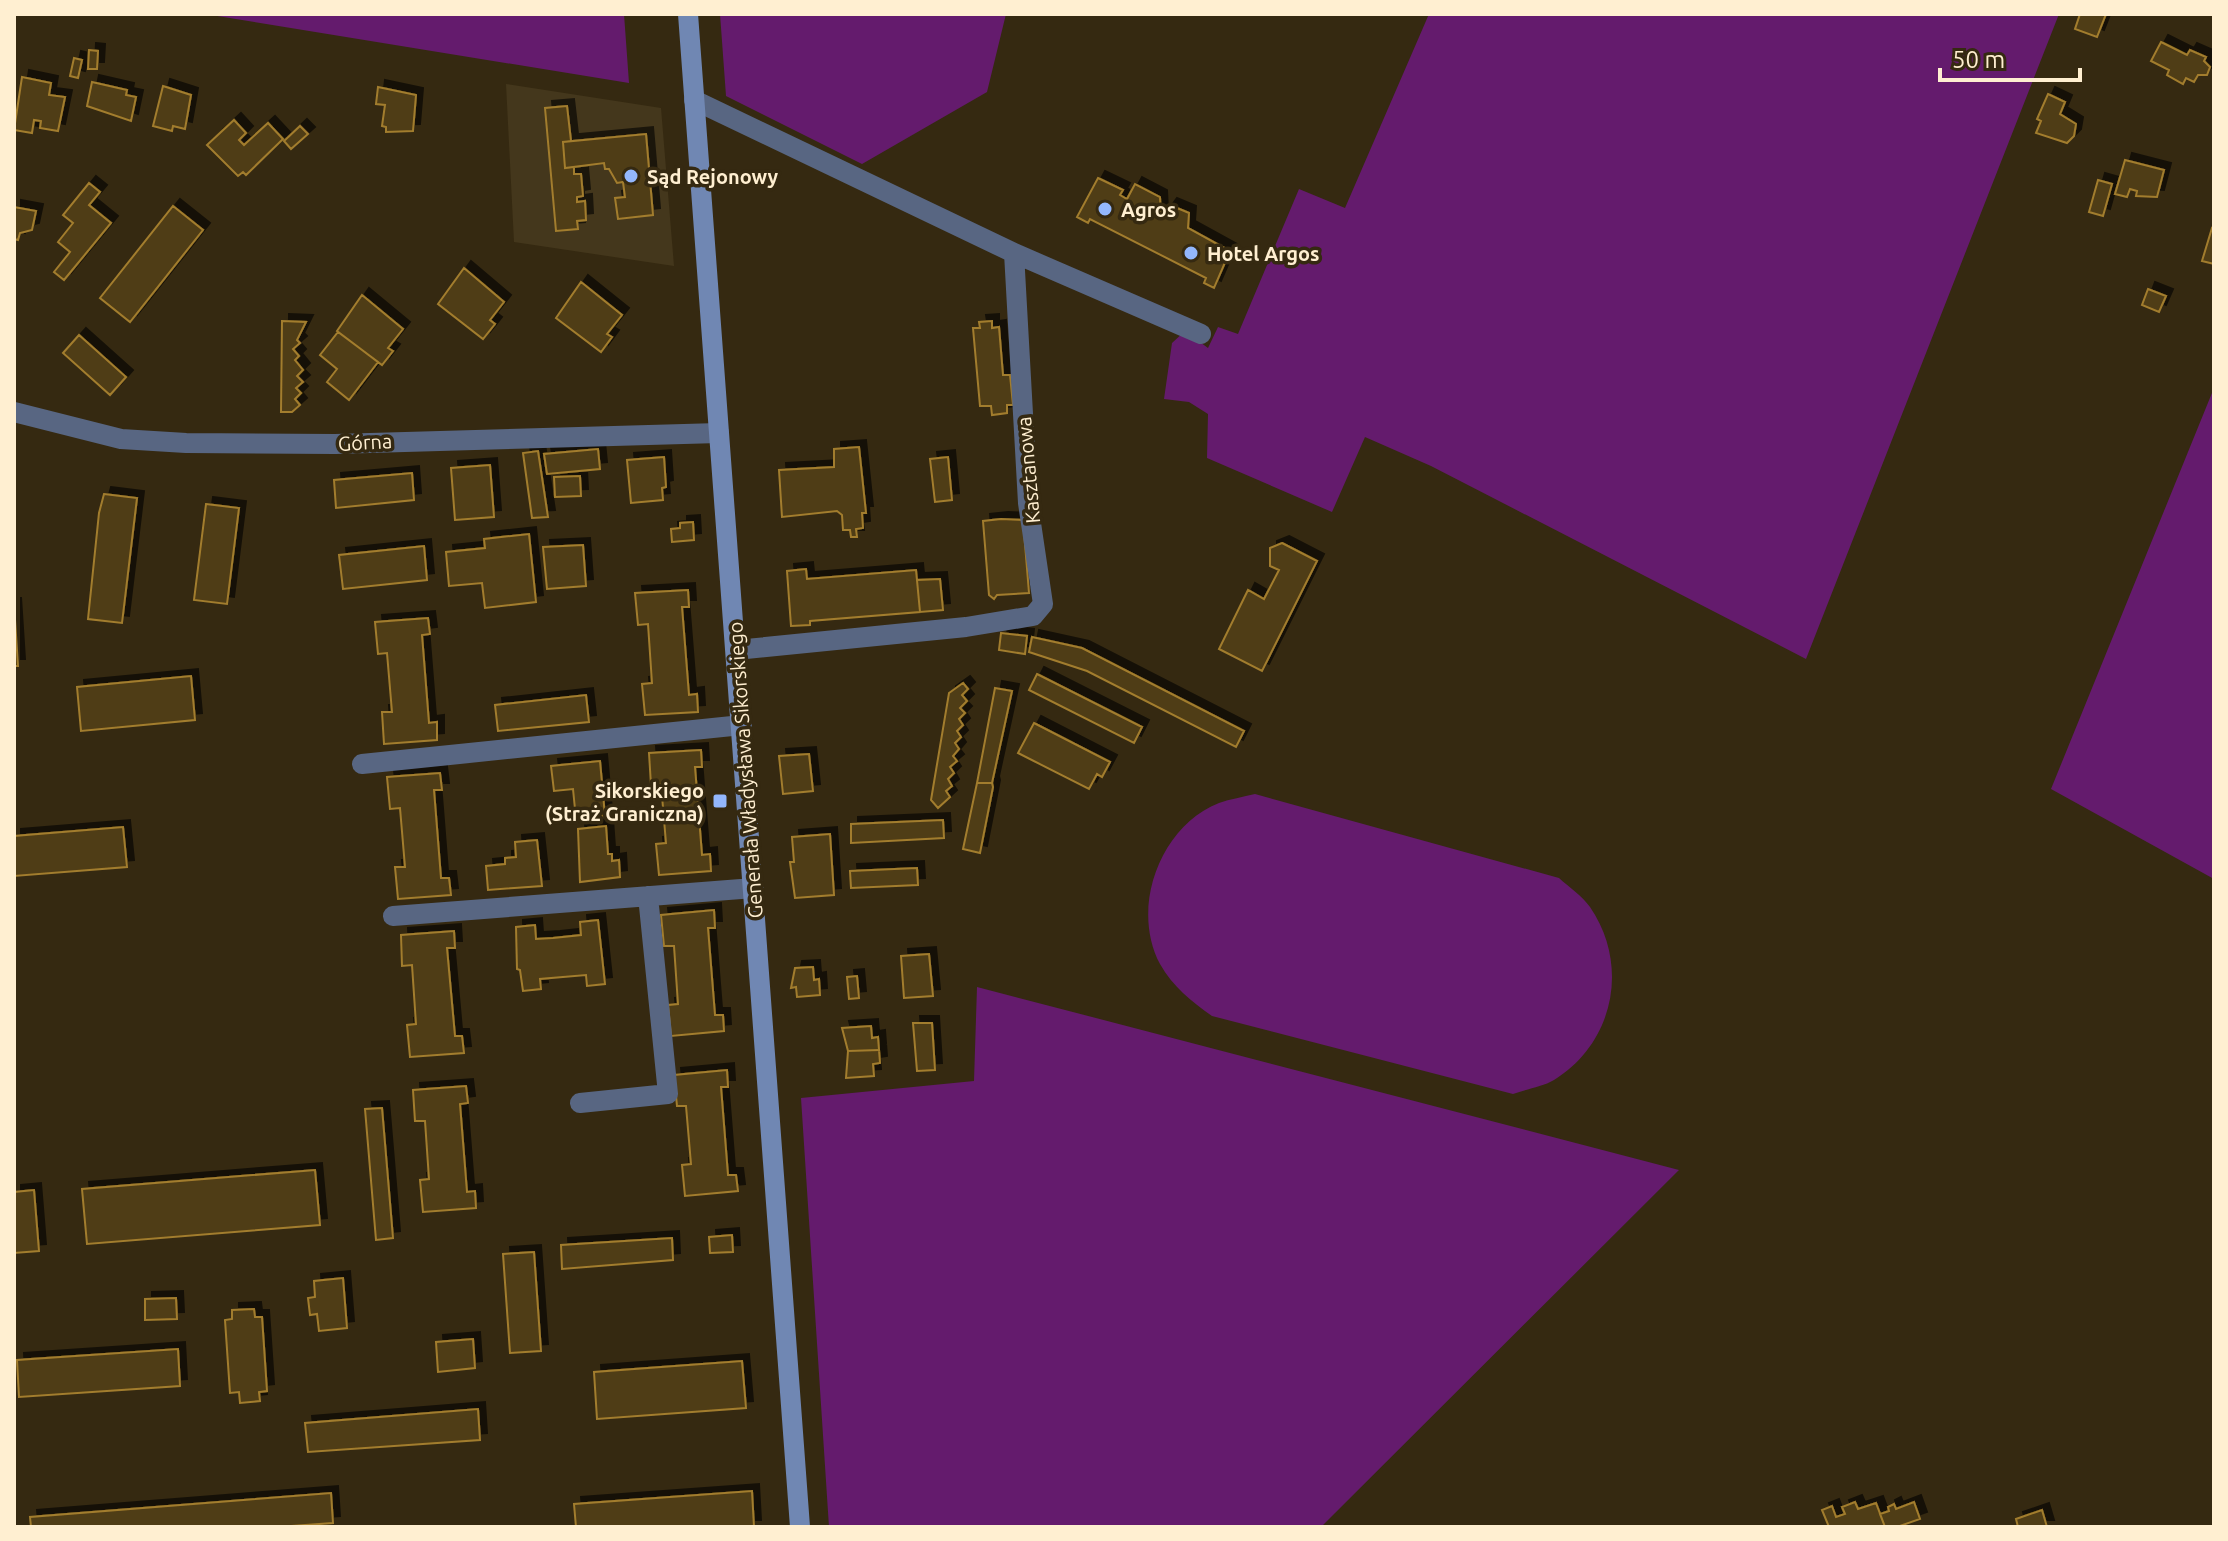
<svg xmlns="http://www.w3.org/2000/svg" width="2228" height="1541" font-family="Ubuntu,sans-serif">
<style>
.built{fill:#44371c}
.green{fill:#641b6d}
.building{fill:#503c13;stroke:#a27d2e;stroke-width:2;filter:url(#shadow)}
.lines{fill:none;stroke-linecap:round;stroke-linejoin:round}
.street{stroke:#586682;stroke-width:20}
.secondary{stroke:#7087b3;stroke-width:20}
.poi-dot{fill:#93b7fd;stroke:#352911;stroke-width:3}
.labels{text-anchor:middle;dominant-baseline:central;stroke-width:7;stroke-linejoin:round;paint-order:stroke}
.poi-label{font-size:20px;font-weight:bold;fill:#ffefd1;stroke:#352911;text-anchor:start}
.street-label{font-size:20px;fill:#ffefd1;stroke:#352911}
</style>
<defs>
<filter id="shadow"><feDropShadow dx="7" dy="-7" stdDeviation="0" flood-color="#0009"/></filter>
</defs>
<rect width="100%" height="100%" fill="#352911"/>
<path class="built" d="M506,84L661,108L674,266L514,242Z"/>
<path class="green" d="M205,14H624L629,83Z
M720,14H1006L987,92L862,164L726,96Z
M1429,14H2059L1806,659L1431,466L1365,437L1332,512L1207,458L1208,414L1189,402L1164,399L1172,343L1185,331L1208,348L1218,327L1238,334L1299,189L1345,208Z
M2214,388V879L2051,789Z
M1255,794L1559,878C1569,887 1582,896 1590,907C1630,965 1614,1043 1554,1080C1542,1087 1526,1089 1513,1094L1212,1016C1191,1001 1173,987 1160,964C1130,908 1160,826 1219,803C1230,799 1243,797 1255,794Z
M977,987L1679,1170L1321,1527H829L801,1098L974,1081Z"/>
<path class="building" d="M2080,14H2106L2097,37L2075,29Z
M2161,42L2187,55L2190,50L2206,57L2204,61L2210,67L2207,75H2198L2194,82L2186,78L2183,84L2167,75L2169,70L2151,61Z
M89,50L98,51L97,69H88Z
M74,58L82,60L78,78L70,76Z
M22,77L51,83L49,95L65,97L58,131L40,128L41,121L34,120L32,133L14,130Z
M92,82L127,90L126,95L136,97L131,121L87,106Z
M163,86L191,95L185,129L173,126L172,131L153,126Z
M378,87L416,95L413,131L386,132V127L382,126L385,105L376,104Z
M2048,94L2065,102L2060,114L2076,124L2074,136L2067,143L2036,133L2041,121L2037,119Z
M567,106L571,141L563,142L565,168L574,167V174H581L583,196L577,197V202L585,201L586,220L577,221L578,229L556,231L545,108Z
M234,120L246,133L239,140L244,145L268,123L283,139L246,175L243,172L238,176L207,145Z
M300,126L308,134L291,149L284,141Z
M646,134L653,215L618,219L615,198L625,197L623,182L617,183L609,169H605L604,163L565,168L563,142Z
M2125,160L2164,170L2157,197L2136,196L2137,191L2130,189L2127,197L2115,194Z
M1098,178L1123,190L1120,195L1127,199L1135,184L1160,197L1161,217L1170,205L1189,213L1188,228L1230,251L1214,288L1204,283L1206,278L1090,219L1088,223L1077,217Z
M2098,180L2112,184L2103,216L2089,212Z
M89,183L100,192L89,205L111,223L64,280L54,272L70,252L58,242L73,223L63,215Z
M173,206L203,230L130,322L100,298Z
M14,207L36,211L32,230L20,233L18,240L14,239Z
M2212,228L2214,229V264L2202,261Z
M464,268L504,302L490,320L495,324L483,339L438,304Z
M581,282L622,315L607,334L612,337L601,352L556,318Z
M2148,289L2166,296L2159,312L2142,305Z
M362,295L403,329L388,348L393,351L382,365L337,331Z
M282,321L306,322L297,340L300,343L293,349L299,356L295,360L303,370L297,376L303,382L296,388L301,393L295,399L300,405L292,412H281Z
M992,321V328L999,327L1003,375H1010L1013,405H1007V413L992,415L991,406H980L973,328H980L979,322Z
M338,332L378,362L349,400L327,382L337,369L320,355Z
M79,335L126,377L110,395L63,353Z
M859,447L866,513H862L863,528L856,529L857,537H851L850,530H843L842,515L837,511L782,517L779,470L834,467V449Z
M598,449L600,469L547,474L544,454Z
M538,451L548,517L532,518L523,453Z
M664,457L666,487L662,488L663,500L631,503L627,460Z
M948,457L952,500L935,502L930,459Z
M490,465L494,517L455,520L451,468Z
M412,473L414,500L336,508L334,480Z
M580,476L581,496L555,497L554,477Z
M104,494L137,498L122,623L88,619L99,513Z
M206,504L239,508L227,604L194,600Z
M1001,519L1023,520L1029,593L997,595L994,599L989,595L983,521Z
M693,522L694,540L672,542L671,529L680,528V523Z
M529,534L536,602L485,608L482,583L449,586L446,552L485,548L484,539Z
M1282,543L1317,561L1262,671L1219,649L1248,590L1264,599L1279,570L1270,566V548Z
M583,545L586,586L547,589L543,547Z
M424,546L427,580L343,589L339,555Z
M806,569L807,579L916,570L920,612L810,621V625L791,626L787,571Z
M940,579L943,610L920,612L917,580Z
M688,590L689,607H682L689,695L697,694L698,712L645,715L642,684L652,683L648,624L638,625L635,593Z
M14,604L18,666H14Z
M428,618L430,634L422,635L429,723L437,722V740L384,744L382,712H392L387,653L378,654L375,622Z
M1001,633L1027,636L1025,654L999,650Z
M1032,637L1082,648L1244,731L1236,747L1087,671L1029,652Z
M1037,674L1142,727L1134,743L1029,690Z
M191,676L195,720L81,731L77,687Z
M963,683L968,689L962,695L967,701L960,708L965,713L959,719L963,725L957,731L961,737L955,743L959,749L953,756L957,761L950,767L954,773L948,779L952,786L946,791L950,797L938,808L931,800L949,693Z
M995,688L1012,691L992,783H977Z
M586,695L589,722L498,731L495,705Z
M1034,723L1110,762L1102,777L1097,774L1089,789L1018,753Z
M701,750L702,767H695L702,855L710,854L711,871L659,875L656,844L666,843L661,784L651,785L649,753Z
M809,754L813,791L783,794L779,756Z
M600,761L605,816L576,819L573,789L554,791L551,766Z
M440,773L442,790H434L441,878H449L451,895L398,899L395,867H405L400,808L390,809L387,777Z
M977,783H992L993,787L980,853L963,849Z
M943,820L944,838L851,843V824Z
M606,826L608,854H612V861L619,860L620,877L580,882L578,829Z
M123,827L127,867L14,876V836Z
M830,834L834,895L795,898L790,862H794L792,837Z
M537,840L542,886L488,890L486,866L505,864V858L516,857L515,842Z
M917,868L918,885L851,888L850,871Z
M714,910L715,928H708L715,1015H723L724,1031L671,1036L668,1005L678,1004L674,946H664L661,915Z
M598,920L605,984L587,986L586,975L540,979L541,989L523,991L520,970L517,969L516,927L535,925L536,939L553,938L581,935L580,922Z
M454,931L455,948H447L455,1036H462L464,1053L410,1057L407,1025L416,1024L412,965L402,966L401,935Z
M929,954L933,996L904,998L901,956Z
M813,967L814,980L819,979L820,995L797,997L796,987L791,988L795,968Z
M857,976L859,998L849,999L847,977Z
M913,1023H932L935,1070L917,1071Z
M871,1026L872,1038L878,1037L879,1050L848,1051L842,1028Z
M879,1050L880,1063L873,1064L874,1076L846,1078L848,1051Z
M727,1070L728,1087H721L728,1175H736L738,1191L685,1196L682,1165L691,1164L686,1106H677L674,1075Z
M466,1086L468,1103L460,1104L467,1192L475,1191L476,1208L423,1212L420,1180L429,1179L425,1121H415L413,1090Z
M382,1108L393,1238L376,1240L365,1109Z
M315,1170L320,1225L87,1244L82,1189Z
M34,1190L39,1251L14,1253V1192Z
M732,1235L733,1252L710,1253L709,1237Z
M672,1238L673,1260L562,1269L561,1245Z
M534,1252L541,1351L510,1353L503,1254Z
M343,1278L347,1328L319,1331L317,1314L310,1315L308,1298L315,1297L314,1281Z
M176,1298L177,1319L145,1320V1299Z
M254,1309L255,1317H262L267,1391L259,1392L260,1401L240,1403L239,1392L230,1393L225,1320L232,1319V1310Z
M473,1339L475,1368L438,1372L436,1342Z
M178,1349L180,1386L19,1397L17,1360Z
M742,1361L746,1408L597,1419L594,1372Z
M478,1409L480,1440L308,1452L305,1423Z
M752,1491L754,1527H576L574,1504Z
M331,1493L333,1523L277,1527H31L30,1517Z
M1855,1502L1858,1509L1876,1503L1885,1527H1829L1822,1510L1832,1506L1836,1517L1845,1514L1842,1507Z
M1914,1502L1920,1519L1897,1527H1885L1880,1514L1889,1511L1888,1507L1894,1504L1896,1509Z
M2042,1510L2047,1527H2018L2016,1519Z"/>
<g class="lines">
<path class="street" d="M694,100L1014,253L1201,334
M14,412L121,439L186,443L335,444L719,433
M736,650L966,627L1033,616L1043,604L1028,503L1014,253
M362,764L742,725
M393,916L754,888
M580,1103L668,1094L648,896"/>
<path class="secondary" d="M688,14L800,1527"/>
</g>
<g class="poi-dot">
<circle cx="631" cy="176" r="8"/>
<circle cx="1105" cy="209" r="8"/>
<circle cx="1191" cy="253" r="8"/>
<rect x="712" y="793" width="16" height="16" rx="4"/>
</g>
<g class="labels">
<g class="poi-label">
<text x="647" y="176">Sąd Rejonowy</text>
<text x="1121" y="209">Agros</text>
<text x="1207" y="253">Hotel Argos</text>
<text x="704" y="790" text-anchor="end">Sikorskiego<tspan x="704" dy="23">(Straż Graniczna)</tspan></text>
</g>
<g class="street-label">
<text transform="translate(365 442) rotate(-3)">Górna</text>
<text transform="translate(1028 470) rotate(-95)">Kasztanowa</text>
<text transform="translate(745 770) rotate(-94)">Generała Władysława Sikorskiego</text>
</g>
</g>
<rect width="2228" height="1541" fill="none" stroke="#ffefd1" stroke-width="32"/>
<path d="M1940 68v12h140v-12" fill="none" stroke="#ffefd1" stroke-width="4"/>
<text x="1952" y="68" font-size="24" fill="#ffefd1" stroke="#352911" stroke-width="6" paint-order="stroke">50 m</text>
</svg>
